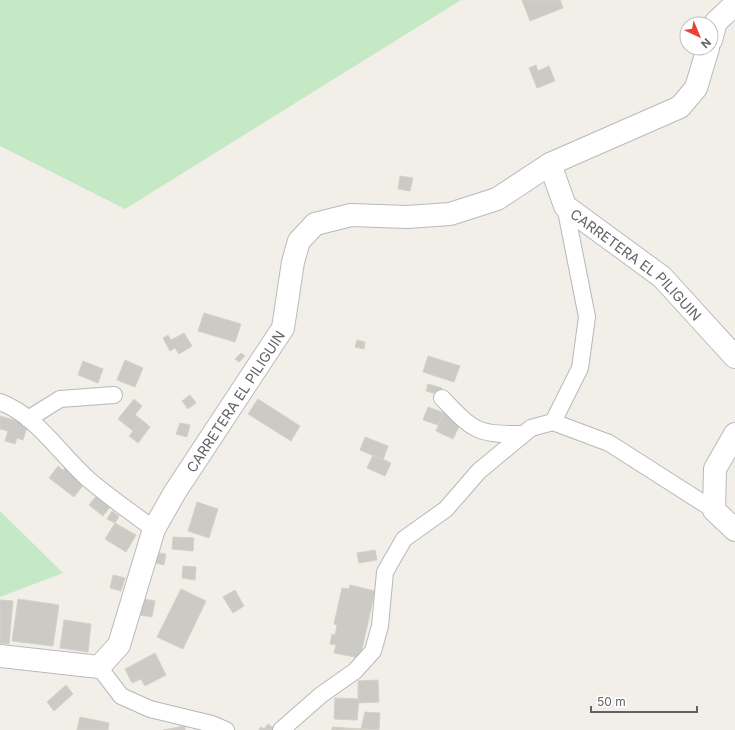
<svg xmlns="http://www.w3.org/2000/svg" width="735" height="730" font-family="Inter,sans-serif">
<style>
.green{fill:#c5e8c5}
.building{fill:#cccac5;stroke:#d6d1c6}
.lines{fill:none;stroke-linecap:round;stroke-linejoin:round}
.street-casing{stroke:#b5b8bc;stroke-width:18}
.secondary-casing{stroke:#b6babf;stroke-width:24}
.street{stroke:#fff;stroke-width:16}
.secondary{stroke:#fff;stroke-width:22}
.labels{text-anchor:middle;dominant-baseline:central;stroke-width:3;stroke-linejoin:round;paint-order:stroke}
.street-label{font-size:14px;fill:#5f6368;stroke:#fff}
</style>
<rect width="100%" height="100%" fill="#f1efe8"/>
<path class="green" d="M0,0H461L125,209L0,146Z
M0,511L63,573L0,597Z"/>
<path class="building" d="M522,0H560L563,8L530,21Z
M536,65L538,71L549,66L555,81L537,88L529,68Z
M400,176L413,178L410,191L398,189Z
M204,313L241,324L235,342L198,331Z
M184,333L192,346L179,354L175,348L170,351L163,338L168,335L171,340Z
M357,340L365,342L364,349L355,347Z
M241,353L245,356L239,362L235,359Z
M428,356L460,366L454,382L423,372Z
M125,360L143,368L135,387L117,380Z
M83,361L103,369L98,383L78,375Z
M428,384L442,388L440,395L426,391Z
M190,395L196,403L188,409L182,401Z
M134,399L142,406L135,415L142,420L133,431L118,419Z
M258,399L300,426L291,441L248,414Z
M428,407L444,413L438,425L423,420Z
M444,413L461,422L453,439L436,431Z
M0,416L28,424L23,440L17,438L15,444L5,441L8,431L0,429Z
M142,420L150,427L138,443L129,436Z
M180,423L190,425L187,437L176,434Z
M365,437L388,446L383,460L360,450Z
M373,455L391,463L385,476L367,468Z
M58,466L63,470L66,467L85,483L74,497L49,478Z
M97,495L111,506L103,516L89,505Z
M197,502L218,509L209,538L188,531Z
M112,511L119,516L115,523L107,519Z
M115,523L136,535L126,552L105,539Z
M173,537L194,538L193,551L172,549Z
M375,550L377,560L359,563L357,553Z
M154,552L166,554L164,565L156,563Z
M183,566L196,567L195,580L182,578Z
M113,575L125,578L121,591L110,588Z
M350,585L375,591L360,658L334,653L336,645L330,644L332,634L335,635L337,625L334,624L342,588L349,589Z
M181,589L206,601L183,649L157,637Z
M235,590L244,606L233,613L223,597Z
M18,599L59,605L53,646L12,641Z
M143,599L155,601L152,617L140,615Z
M0,600L13,601L9,644L0,643Z
M64,620L91,624L88,652L60,648Z
M155,653L166,675L145,686L141,679L132,683L125,669Z
M378,680L379,702L358,703V681Z
M66,685L73,694L54,711L47,702Z
M335,698L359,699L357,720L334,719Z
M365,712L380,713L379,730L361,729Z
M80,717L109,723L108,730H77Z
M268,724L276,730H259L261,727L264,729Z
M185,726V730H163Z
M332,727L361,729H366L332,730Z"/>
<g class="lines">
<defs>
<path id="street" d="M442,398C453,409 465,424 480,430C493,435 510,434 523,434
M0,402C37,416 59,453 88,479C109,497 132,513 154,529
M28,419L60,399L114,395
M553,422L580,368L587,317L565,206
M99,667L121,696L150,709L212,724L226,730
M281,730L321,695L355,671L373,651L380,626L385,572L404,539L446,509L479,471L531,428L553,422L609,443L714,510"/>
<g id="secondary">
<path d="M711,40L716,22L735,4"/>
<path id="s1" d="M550,164L565,206L662,277L735,357"/>
<path d="M735,434L715,469L714,510L735,530"/>
<path id="s2" d="M0,656L99,667L119,645L154,529L175,492L283,328L293,262L299,241L315,224L351,215L407,217L450,214L497,199L550,164L680,107L696,88L708,48"/>
</g>
</defs>
<use href="#street" class="street-casing"/>
<use href="#secondary" class="secondary-casing"/>
<use href="#street" class="street"/>
<use href="#secondary" class="secondary"/>
</g>
<g class="labels">
<g class="street-label">
<text stroke="none"><textPath href="#s1" startOffset="137">CARRETERA EL PILIGUIN</textPath></text>
<text stroke="none"><textPath href="#s2" startOffset="402">CARRETERA EL PILIGUIN</textPath></text>
</g>
</g>
<g transform="translate(699 36) rotate(136)"><circle r="19" fill="#ffffff" stroke="#bfc1c3"/>
<path d="M0-3L7 15L0 10L-7 15Z" fill="#ea4335"/>
<text y="-6" font-size="11" font-weight="bold" text-anchor="middle" fill="#5f6368">N</text>
</g>
<path d="M591 706v6h106v-6" fill="none" stroke="#5f6368" stroke-width="2"/>
<text x="597" y="706" font-size="12" fill="#5f6368" stroke="#ffffff" stroke-width="3" paint-order="stroke">50 m</text>
</svg>
